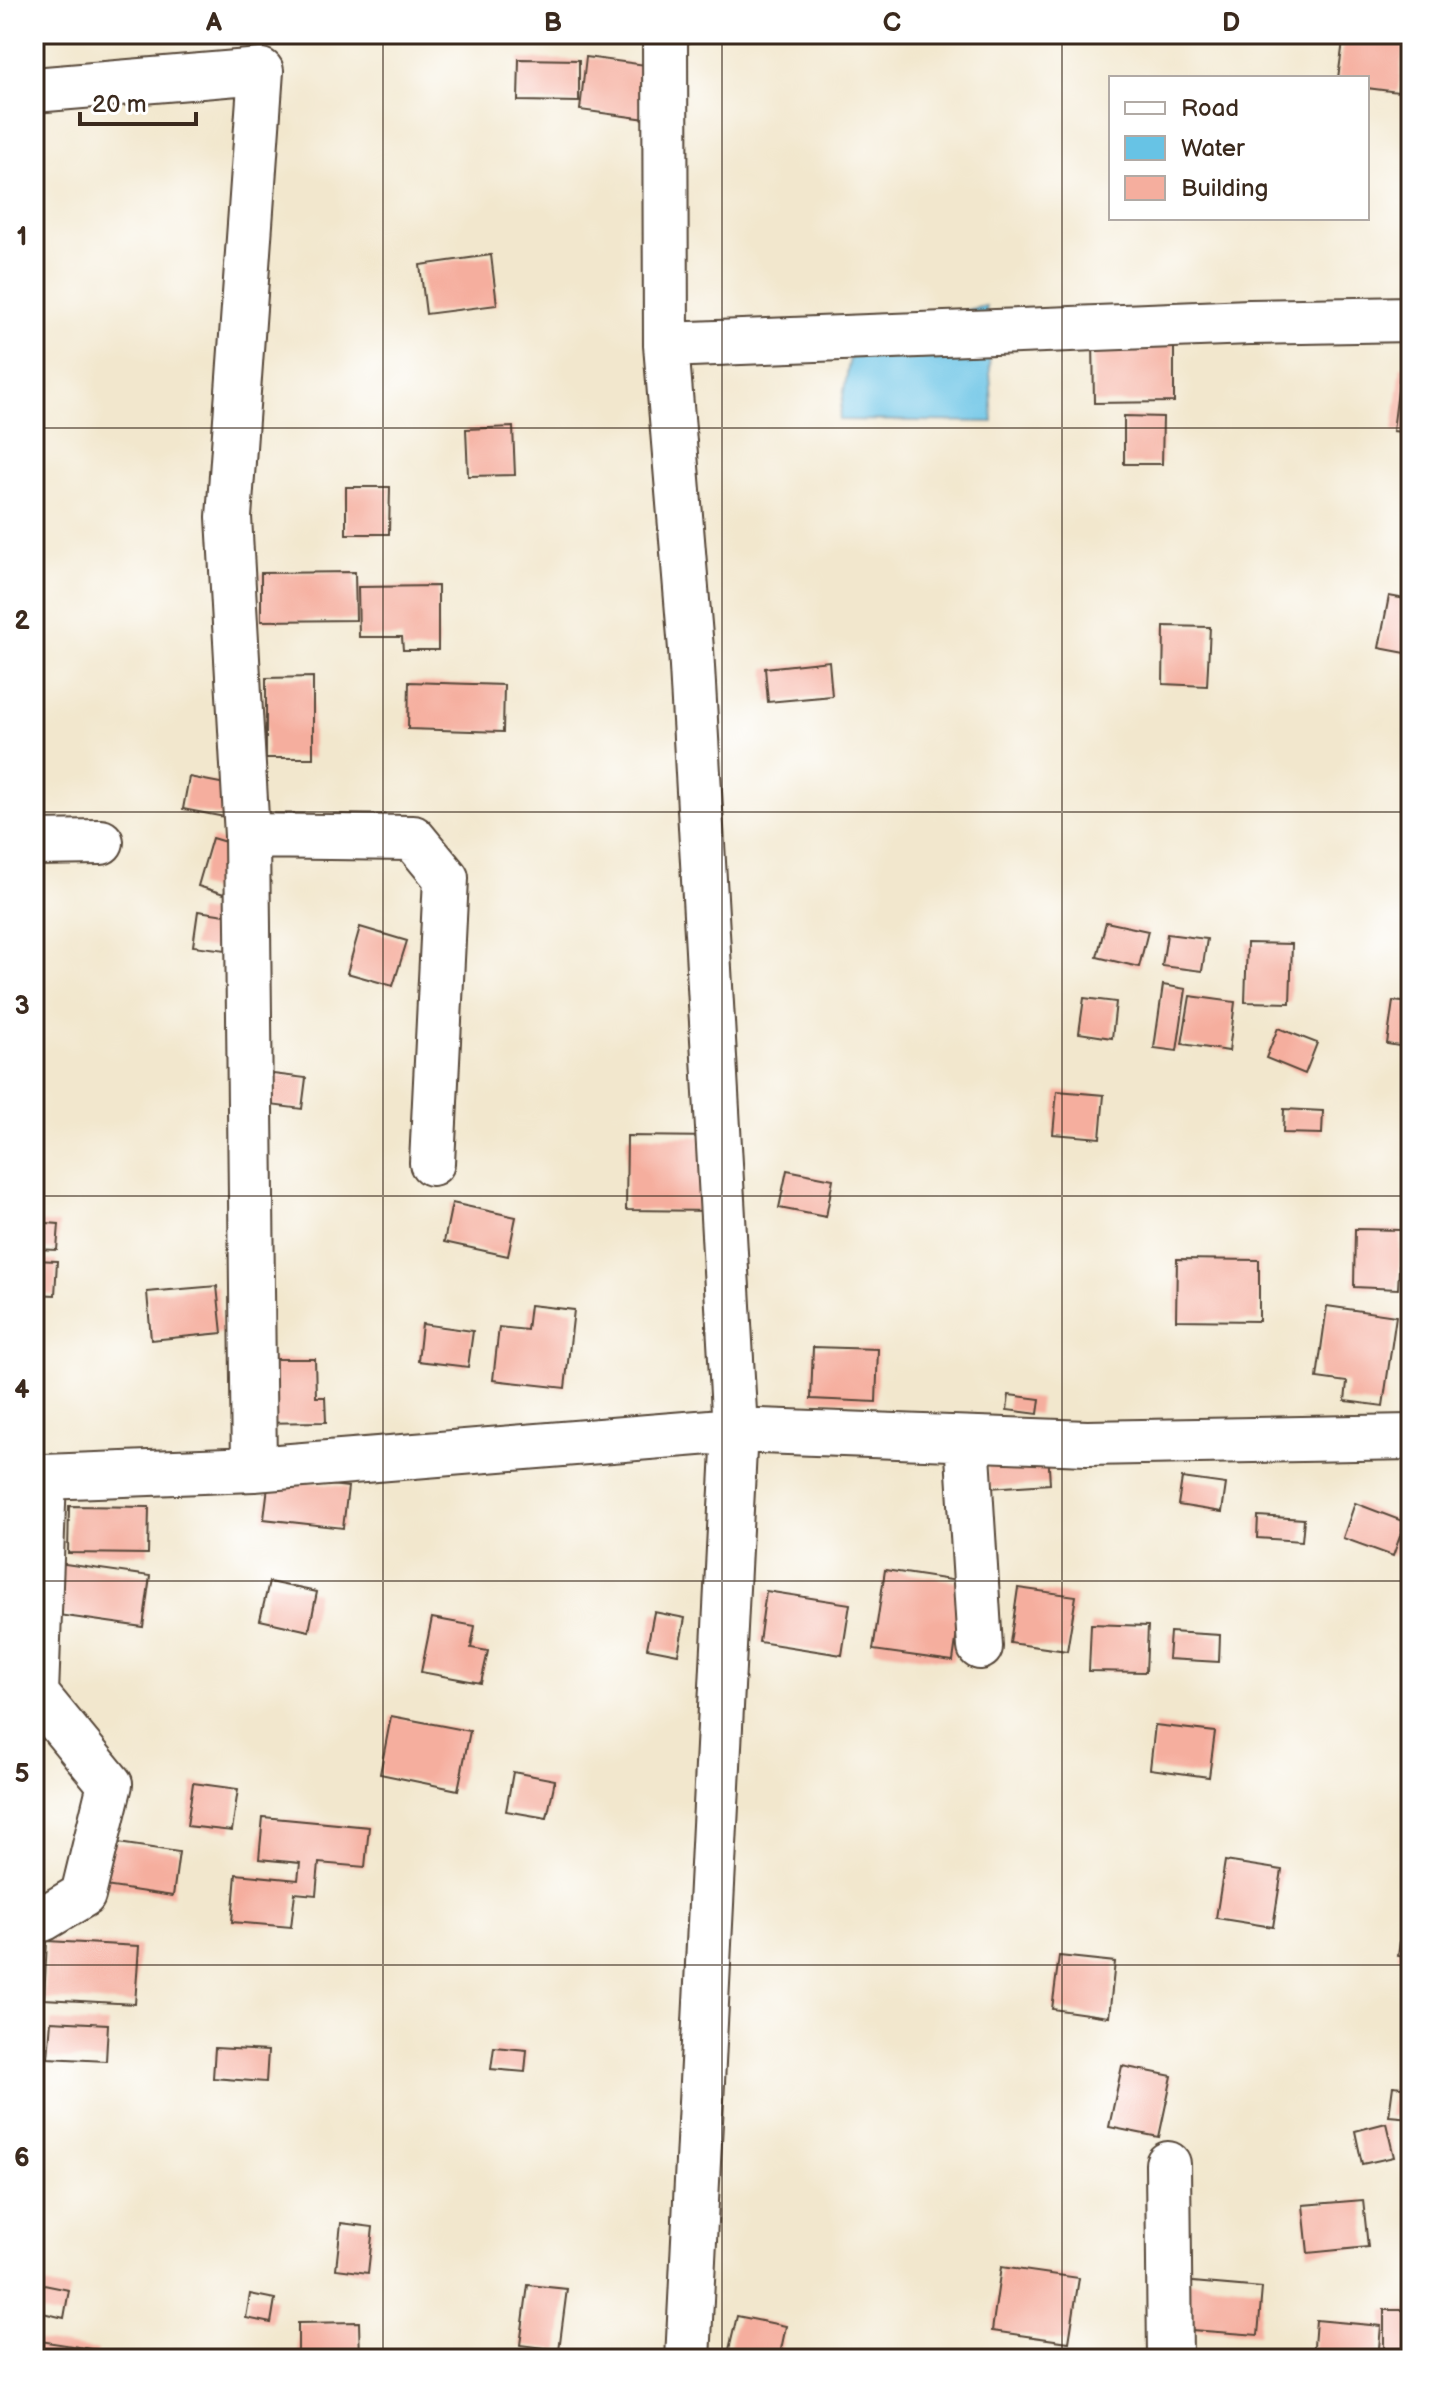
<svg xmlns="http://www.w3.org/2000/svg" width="1445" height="2393" font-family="'Balsamiq Sans',sans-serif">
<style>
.water{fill:#67c3e5;stroke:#517682;stroke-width:2}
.building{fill:#f5ae9e}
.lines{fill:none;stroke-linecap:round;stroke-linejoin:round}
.minor-casing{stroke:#564638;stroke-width:48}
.minor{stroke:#fff;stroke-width:44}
.grid{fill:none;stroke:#3b2a1e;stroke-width:2;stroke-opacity:0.55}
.neatline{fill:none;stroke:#3b2a1e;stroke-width:3}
.grid-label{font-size:26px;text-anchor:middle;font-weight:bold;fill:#3b2a1e}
</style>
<rect width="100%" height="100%" fill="#fff"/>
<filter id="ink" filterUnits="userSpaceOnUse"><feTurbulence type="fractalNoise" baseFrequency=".0125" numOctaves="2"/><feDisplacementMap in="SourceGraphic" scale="16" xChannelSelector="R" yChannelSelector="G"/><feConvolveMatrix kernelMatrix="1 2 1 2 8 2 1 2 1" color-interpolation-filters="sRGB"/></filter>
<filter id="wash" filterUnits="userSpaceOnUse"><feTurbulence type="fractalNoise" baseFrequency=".006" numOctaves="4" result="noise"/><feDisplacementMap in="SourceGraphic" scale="32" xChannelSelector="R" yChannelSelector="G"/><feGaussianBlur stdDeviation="1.8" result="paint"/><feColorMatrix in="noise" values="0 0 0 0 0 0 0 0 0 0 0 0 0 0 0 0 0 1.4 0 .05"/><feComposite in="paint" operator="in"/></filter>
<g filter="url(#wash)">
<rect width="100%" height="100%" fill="#f2e7cd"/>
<path class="water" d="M986,306L993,422L839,420L854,334Z"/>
<g id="blocks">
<path class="building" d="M1344,34L1404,42L1398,92L1367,88V78H1338Z
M586,57L661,67L654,120L580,110Z
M519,59L579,60V102L518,101Z
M491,255L497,305L426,314L420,265Z
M1093,341H1174V402L1094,403Z
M1401,366L1411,367V433L1393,431Z
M1124,416L1163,417L1162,464H1124Z
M513,427L515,475L468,476L466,429Z
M346,487H390L389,534H346Z
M355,572L356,620L261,621V573Z
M438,586V650H403L402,637H359L358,587Z
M1389,596L1411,600V654L1379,648Z
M1164,626L1210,627L1207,686L1163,684Z
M829,661L832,696L768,702L765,668Z
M313,677V758H266V678Z
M409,682L504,685L503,732L408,729Z
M189,777L236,786L230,818L183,809Z
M212,838L239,846L224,894L198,886Z
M198,911L239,917L234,951L193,946Z
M1106,922L1148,931L1139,967L1097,957Z
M360,927L407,941L393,986L347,973Z
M1167,934L1207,939L1202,971L1162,966Z
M1247,943L1292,944L1290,1003L1245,1002Z
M1163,985L1186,989L1177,1051L1154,1048Z
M1190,996L1235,1002L1229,1051L1182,1044Z
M1084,998L1116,1002L1112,1038L1079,1033Z
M1393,1001L1411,1003V1048L1387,1044Z
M1278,1028L1317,1043L1305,1074L1266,1058Z
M265,1073L306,1078L302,1109L262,1104Z
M1057,1091L1104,1095L1100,1138L1053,1134Z
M1284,1109L1323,1111L1322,1134L1283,1133Z
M627,1136L717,1137L716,1211L626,1210Z
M787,1170L833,1179L826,1217L779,1208Z
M452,1203L516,1217L508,1256L444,1242Z
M34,1222L59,1224L57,1250L34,1249Z
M1355,1229L1401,1230L1398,1289L1354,1287Z
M1177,1259L1259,1260V1321L1176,1320Z
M34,1260L57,1261L55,1295L34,1294Z
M217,1286L222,1333L151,1340L147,1292Z
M530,1305L574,1310L565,1388L493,1380L499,1327L527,1330Z
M1327,1306L1396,1316L1383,1406L1345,1401L1347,1382L1317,1378Z
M422,1324L473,1331L468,1367L418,1361Z
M813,1347L878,1349L876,1402L811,1399Z
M253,1359H315L316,1397H325L326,1422L254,1423Z
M1009,1395L1040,1399L1038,1414L1007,1410Z
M1048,1450L1050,1484L989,1488L987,1454Z
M269,1478L348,1487L343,1528L264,1519Z
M1182,1478L1226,1484L1222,1512L1178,1505Z
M1355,1503L1405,1522L1393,1556L1343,1538Z
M69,1506L149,1507L148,1554L68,1553Z
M1258,1516L1304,1519L1302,1541L1257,1538Z
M58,1563L150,1576L143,1627L51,1614Z
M885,1570L964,1582L953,1661L873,1650Z
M269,1582L317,1592L309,1631L260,1620Z
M1018,1588L1076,1596L1067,1651L1010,1643Z
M766,1591L850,1604L842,1655L759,1642Z
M654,1612L685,1618L678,1654L647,1648Z
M432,1618L475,1626L471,1648L488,1651L481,1683L421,1672Z
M1091,1624L1148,1626L1146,1672L1089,1671Z
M1170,1632L1220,1635L1219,1662L1168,1659Z
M391,1716L470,1731L458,1790L380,1774Z
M1155,1725L1215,1732L1209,1777L1150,1769Z
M513,1772L555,1780L547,1818L506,1811Z
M193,1783L238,1789L232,1831L187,1826Z
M263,1817L369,1827L365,1867L319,1863L316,1895L295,1893L291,1927L232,1922L236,1874L298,1880L300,1863L259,1859Z
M105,1841L179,1852L173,1896L98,1885Z
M1225,1861L1282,1870L1273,1927L1216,1918Z
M1404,1912L1411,1913V1958L1398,1956Z
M47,1941L139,1946L135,2004L44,1999Z
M1059,1956L1115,1962L1109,2017L1052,2009Z
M51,2021L108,2024L106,2061L48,2058Z
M494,2047L527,2050L525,2072L491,2069Z
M215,2048L268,2051L266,2082L213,2078Z
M1122,2066L1172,2076L1159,2137L1109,2127Z
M1393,2086L1411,2088V2118L1389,2116Z
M1386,2123L1394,2157L1362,2164L1355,2131Z
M1363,2200L1368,2247L1308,2253L1303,2205Z
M341,2223L373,2227L368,2273L336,2269Z
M1001,2267L1079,2278L1069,2342L992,2331Z
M1181,2281L1262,2288L1258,2335L1178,2329Z
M34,2283L69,2290L64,2318L34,2311Z
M528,2285L567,2289L559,2350L520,2345Z
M250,2294L275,2299L271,2323L246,2318Z
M1384,2310H1411V2345H1407V2359H1384Z
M737,2316L786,2326L779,2359L727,2358Z
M1316,2320L1381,2326L1378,2359H1313Z
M359,2322L360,2359H298V2323Z
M34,2340L98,2350L96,2359H34Z"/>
</g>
</g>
<g filter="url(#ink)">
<use href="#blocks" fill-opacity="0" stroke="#564638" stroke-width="2"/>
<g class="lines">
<defs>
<path id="minor" d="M665,34L666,345L691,649L735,1430L688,2359
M34,90L261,71L229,517L247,836L254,1469
M666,345L1250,322L1411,319
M247,836L413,838L446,878L432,1163
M34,843L101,842
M967,1439L980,1647
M34,1475L44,1477L254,1469L735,1430L1087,1443L1411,1437
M34,1918L43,1919L83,1895L110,1784L36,1694L44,1477
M1168,2164L1170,2359"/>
</defs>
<use href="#minor" class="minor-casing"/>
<use href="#minor" class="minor"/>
</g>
</g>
<path class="grid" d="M383,34V2359M722,34V2359M1062,34V2359M34,428H1411M34,812H1411M34,1196H1411M34,1581H1411M34,1965H1411"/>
<rect width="1445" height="2393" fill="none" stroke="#fff" stroke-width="88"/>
<rect x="1109" y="76" width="260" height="144" fill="#ffffff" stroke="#b1aaa5" stroke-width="2"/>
<rect x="1125" y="102" width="40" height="12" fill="#ffffff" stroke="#b1aaa5" stroke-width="2"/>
<text x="1181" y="116" font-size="24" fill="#3b2a1e">Road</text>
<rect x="1125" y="136" width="40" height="24" fill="#67c3e5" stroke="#b1aaa5" stroke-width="2"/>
<text x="1181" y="156" font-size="24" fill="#3b2a1e">Water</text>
<rect x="1125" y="176" width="40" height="24" fill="#f5ae9e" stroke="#b1aaa5" stroke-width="2"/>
<text x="1181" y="196" font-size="24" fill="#3b2a1e">Building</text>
<path d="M80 112v12h116v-12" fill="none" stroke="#3b2a1e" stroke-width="4"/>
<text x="92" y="112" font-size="24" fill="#3b2a1e" stroke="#ffffff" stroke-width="6" paint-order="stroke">20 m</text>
<rect x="44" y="44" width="1357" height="2305" class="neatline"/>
<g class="grid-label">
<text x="214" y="31">A</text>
<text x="553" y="31">B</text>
<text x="892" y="31">C</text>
<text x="1231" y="31">D</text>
<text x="22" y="245">1</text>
<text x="22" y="629">2</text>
<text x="22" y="1014">3</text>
<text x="22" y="1398">4</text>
<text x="22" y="1782">5</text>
<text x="22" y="2166">6</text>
</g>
</svg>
